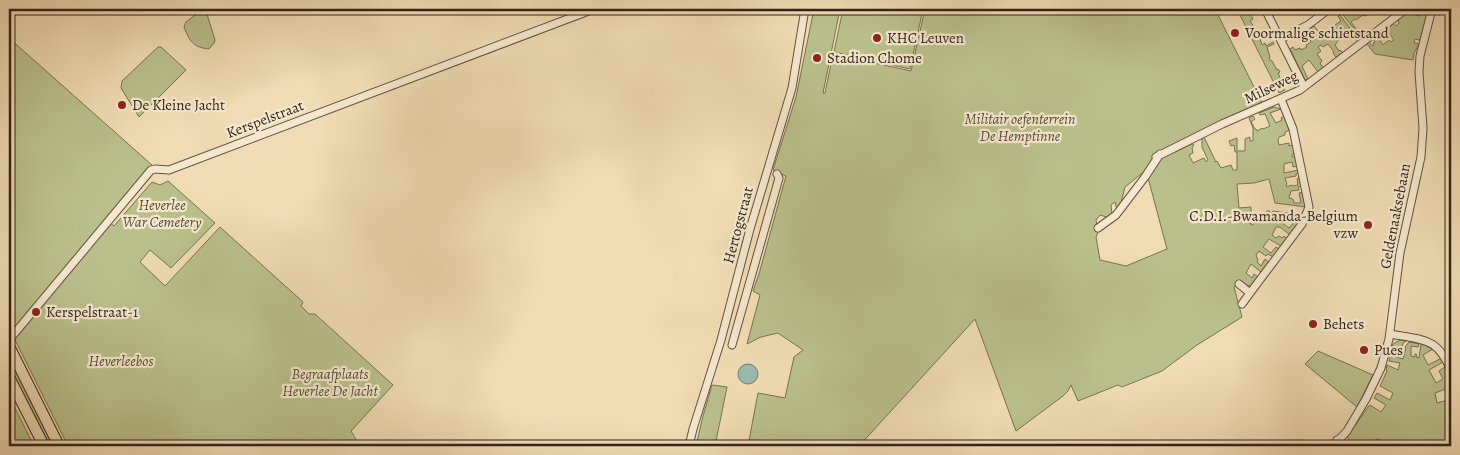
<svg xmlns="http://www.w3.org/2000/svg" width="1460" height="455" font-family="Alegreya,serif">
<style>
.green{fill:#bac08c;stroke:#767252;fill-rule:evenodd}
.water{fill:#9abbaf;stroke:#717e73}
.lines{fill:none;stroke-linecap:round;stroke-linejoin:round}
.minor-casing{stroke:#625140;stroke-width:9}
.highway-casing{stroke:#332319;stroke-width:12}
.minor{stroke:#f5e8ce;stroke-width:7}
.highway{stroke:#f0dcb4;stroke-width:10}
.poi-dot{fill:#8f2418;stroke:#f5e8ce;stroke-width:2}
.labels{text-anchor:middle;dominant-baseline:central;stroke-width:4.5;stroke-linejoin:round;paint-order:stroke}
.poi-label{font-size:15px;fill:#332319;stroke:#f5e8ce;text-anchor:start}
.street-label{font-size:15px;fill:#332319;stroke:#f5e8ce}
.park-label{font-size:15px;font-style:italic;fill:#554a36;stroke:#f5e8ce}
</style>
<rect width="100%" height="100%" fill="#f0dcb4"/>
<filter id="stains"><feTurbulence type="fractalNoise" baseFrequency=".004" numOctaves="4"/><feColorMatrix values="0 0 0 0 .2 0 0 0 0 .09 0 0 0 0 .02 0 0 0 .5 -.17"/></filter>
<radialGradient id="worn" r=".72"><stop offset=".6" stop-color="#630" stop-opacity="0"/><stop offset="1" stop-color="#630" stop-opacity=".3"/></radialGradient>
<path class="green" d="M203,9L206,11L215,40L214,43L209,49C192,47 190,41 184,27L186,22Z
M814,9H840L823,93H825L833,54L911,71L925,9H1215L1263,105L1173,149L1175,152L1192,144L1194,145L1192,148L1193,153L1189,155L1193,163L1204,158L1206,162L1208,160L1202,147V138L1204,137L1215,160V162L1217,161L1221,168L1231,165L1233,170H1237V152H1235L1234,145L1231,146L1229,141L1237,138V151H1245V139L1250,137V141H1253V128L1249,118L1253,116L1255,119L1251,122L1255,129H1256L1257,131L1262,128L1263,129L1270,126L1265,114L1260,115L1259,113L1274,107L1281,109L1270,113L1276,123L1282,120L1281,118L1284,116L1290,130L1285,132V135L1279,137L1278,141L1279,145L1289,143V146L1293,145L1295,153L1292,155V157H1296L1298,166L1293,167L1292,162L1284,164V173L1299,170V173L1296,174V176L1285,178L1287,184L1286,186L1287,187L1292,185L1293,186L1298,185L1297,179L1301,178L1302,186L1298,187L1299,190L1291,191L1289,198L1293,199L1294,203H1301L1299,193L1304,192L1306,207L1275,203L1269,179L1254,183L1237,184L1239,208L1251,207V214H1247V223H1251V225H1253L1257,218L1261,215V213H1266L1267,211H1270L1268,213L1270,215L1273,211L1304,215L1301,220L1298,217L1297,219L1293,215L1286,222L1283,220L1281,222L1289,228L1295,221L1298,224L1290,235L1280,227H1276L1272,235L1276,238L1279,236L1282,238L1284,236L1287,239L1281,246L1269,239L1263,247L1271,253L1276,247L1279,249L1273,257L1268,254L1266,256L1259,251L1256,255L1258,260L1257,262L1261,266L1265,259L1269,262L1261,272L1251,264L1246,273L1252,278L1254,274L1258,277L1250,286L1246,285L1239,280L1234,287L1242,317L1197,345L1162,371L1122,387L1118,385L1078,401L1071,385L1068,391L1063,396L1016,431L975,319L859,446H748L758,393L785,398L794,357L803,350L778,333L761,337L747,344L760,295L753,291L759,274L786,176L773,170L796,97ZM1146,170L1167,249L1126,266L1100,260L1096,237L1098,232L1096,220L1100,215L1110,218L1112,214L1111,205L1115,202L1117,210L1120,207L1125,187Z
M843,9H923L910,69L834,52Z
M1237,9H1248L1253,19L1250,21L1258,33L1262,45L1265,43L1266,46L1273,42L1274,44L1267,47L1270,57L1269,58L1271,61H1272L1277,70L1278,69L1280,72L1278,73L1281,80L1280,81L1281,83L1284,82V83L1282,85L1285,90L1279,93Z
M1346,9H1365L1369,14L1365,16L1363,15L1356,20L1355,19L1351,22L1359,33L1358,34L1340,11Z
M1412,9H1415V15L1419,16L1421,12L1419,9H1429L1420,40L1415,39L1414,43L1419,44L1414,53L1413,60L1375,54L1367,44L1369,42L1372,46L1374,45L1373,43L1375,42L1373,39L1377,36L1383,45L1389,40L1391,42L1394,40L1386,29L1393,23L1396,26L1399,23L1398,20Z
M1340,15L1359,40L1357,41L1351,32L1348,34L1346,32L1344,33L1335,45L1339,51L1340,50L1343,53L1336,57L1333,53L1334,52L1328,44L1323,47L1321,45L1318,47L1321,51L1317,54L1322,61L1320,63L1323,68L1318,72L1309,60L1302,66L1308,79L1305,80L1290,49L1293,47L1295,50L1300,48L1301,50L1307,47L1306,45L1311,42L1306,31L1314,26L1322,36L1326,33L1330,38L1333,35L1329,29L1341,21L1338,16Z
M9,38L153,166L107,220L114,226L152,182L160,185L168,181L215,223L171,268L150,250L140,262L165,286L220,227L303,302L301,306L309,314H315L393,385L351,431L358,443L352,446H68L9,328Z
M158,47H161L186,70L139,117L121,88L122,81Z
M1400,340L1406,341L1403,343L1401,350L1396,349L1394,356L1403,359L1406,348L1405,347L1409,342L1419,344L1418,347L1411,346V356L1415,357V354L1417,355L1416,357L1419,358L1421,344L1433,349L1423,355L1428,365L1442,358L1443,362L1429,370L1436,383L1443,379L1439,371L1445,367L1451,384V387L1435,393L1437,403L1448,400L1447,396L1451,395V413L1450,414L1451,422L1448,423L1451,432V438L1446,439V442H1450L1451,446H1395L1396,443L1391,441L1390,443L1387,442L1385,446H1379L1380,440L1376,439L1373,446H1353L1347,437L1368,407L1370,405L1381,412L1386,405L1374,398L1377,393L1390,400L1393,393L1380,386L1387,371L1386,370L1387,365L1398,370L1400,363L1389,361L1393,344Z
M1318,351L1373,375L1357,407L1305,364Z
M9,357L54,446H50L9,366Z
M712,385L727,387L715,446H696L703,416Z
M9,396L34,446H9Z"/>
<path class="water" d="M738 374a10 10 0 1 1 20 0a10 10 0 1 1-20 0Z"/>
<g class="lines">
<defs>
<path id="minor" d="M1265,9L1304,87
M1449,9L1451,12
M1280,39L1308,25L1329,9
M1156,157L1222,124L1300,90L1406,9
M1098,228L1116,215L1145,177L1160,154
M1239,284L1250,293L1302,224L1309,207L1293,129L1281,99
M1242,304L1250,293
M1390,334C1423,340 1438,337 1451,371
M9,340L151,170L155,169L169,170L594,9
M732,345L779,178L777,174
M1337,440L1346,446
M689,446L693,429L721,340L750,229L792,88L805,9
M1333,446L1347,431L1366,399L1381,368L1389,339L1400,253L1421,157L1423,128L1419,72L1420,56L1432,9"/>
<path id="highway" d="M9,346L59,446
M9,377L44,446"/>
</defs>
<use href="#minor" class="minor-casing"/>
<use href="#highway" class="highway-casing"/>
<use href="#minor" class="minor"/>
<use href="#highway" class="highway"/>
</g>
<g class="poi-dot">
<circle cx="1235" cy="33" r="5"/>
<circle cx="877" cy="38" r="5"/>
<circle cx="817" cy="58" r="5"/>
<circle cx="122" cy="105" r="5"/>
<circle cx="1368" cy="225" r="5"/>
<circle cx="36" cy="312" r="5"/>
<circle cx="1313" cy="324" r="5"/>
<circle cx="1364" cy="350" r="5"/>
</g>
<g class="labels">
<g class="poi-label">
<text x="1245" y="33">Voormalige schietstand</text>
<text x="887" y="38">KHC Leuven</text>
<text x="827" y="58">Stadion Chome</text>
<text x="132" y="105">De Kleine Jacht</text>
<text x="1358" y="216" text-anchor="end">C.D.I.-Bwamanda-Belgium<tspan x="1358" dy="17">vzw</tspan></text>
<text x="46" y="312">Kerspelstraat-1</text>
<text x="1323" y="324">Behets</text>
<text x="1374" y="350">Pues</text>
</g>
<g class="street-label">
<text transform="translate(1271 87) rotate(-26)">Milseweg</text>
<text transform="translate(265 119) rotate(-21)">Kerspelstraat</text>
<text transform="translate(1395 216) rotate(-79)">Geldenaaksebaan</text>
<text transform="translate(738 225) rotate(-75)">Hertogstraat</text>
</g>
<g class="park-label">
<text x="1020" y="119">Militair oefenterrein<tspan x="1020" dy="17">De Hemptinne</tspan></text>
<text x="162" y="205">Heverlee<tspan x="162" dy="17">War Cemetery</tspan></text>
<text x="121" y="361">Heverleebos</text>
<text x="330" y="374">Begraafplaats<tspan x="330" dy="17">Heverlee De Jacht</tspan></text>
</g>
</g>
<rect width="1460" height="455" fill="none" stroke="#f0dcb4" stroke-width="30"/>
<rect x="10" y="10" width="1440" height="435" fill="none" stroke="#332319" stroke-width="2.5"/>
<rect x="15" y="15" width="1430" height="425" fill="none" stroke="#332319"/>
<rect width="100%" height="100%" filter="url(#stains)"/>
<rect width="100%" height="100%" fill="url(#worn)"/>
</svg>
